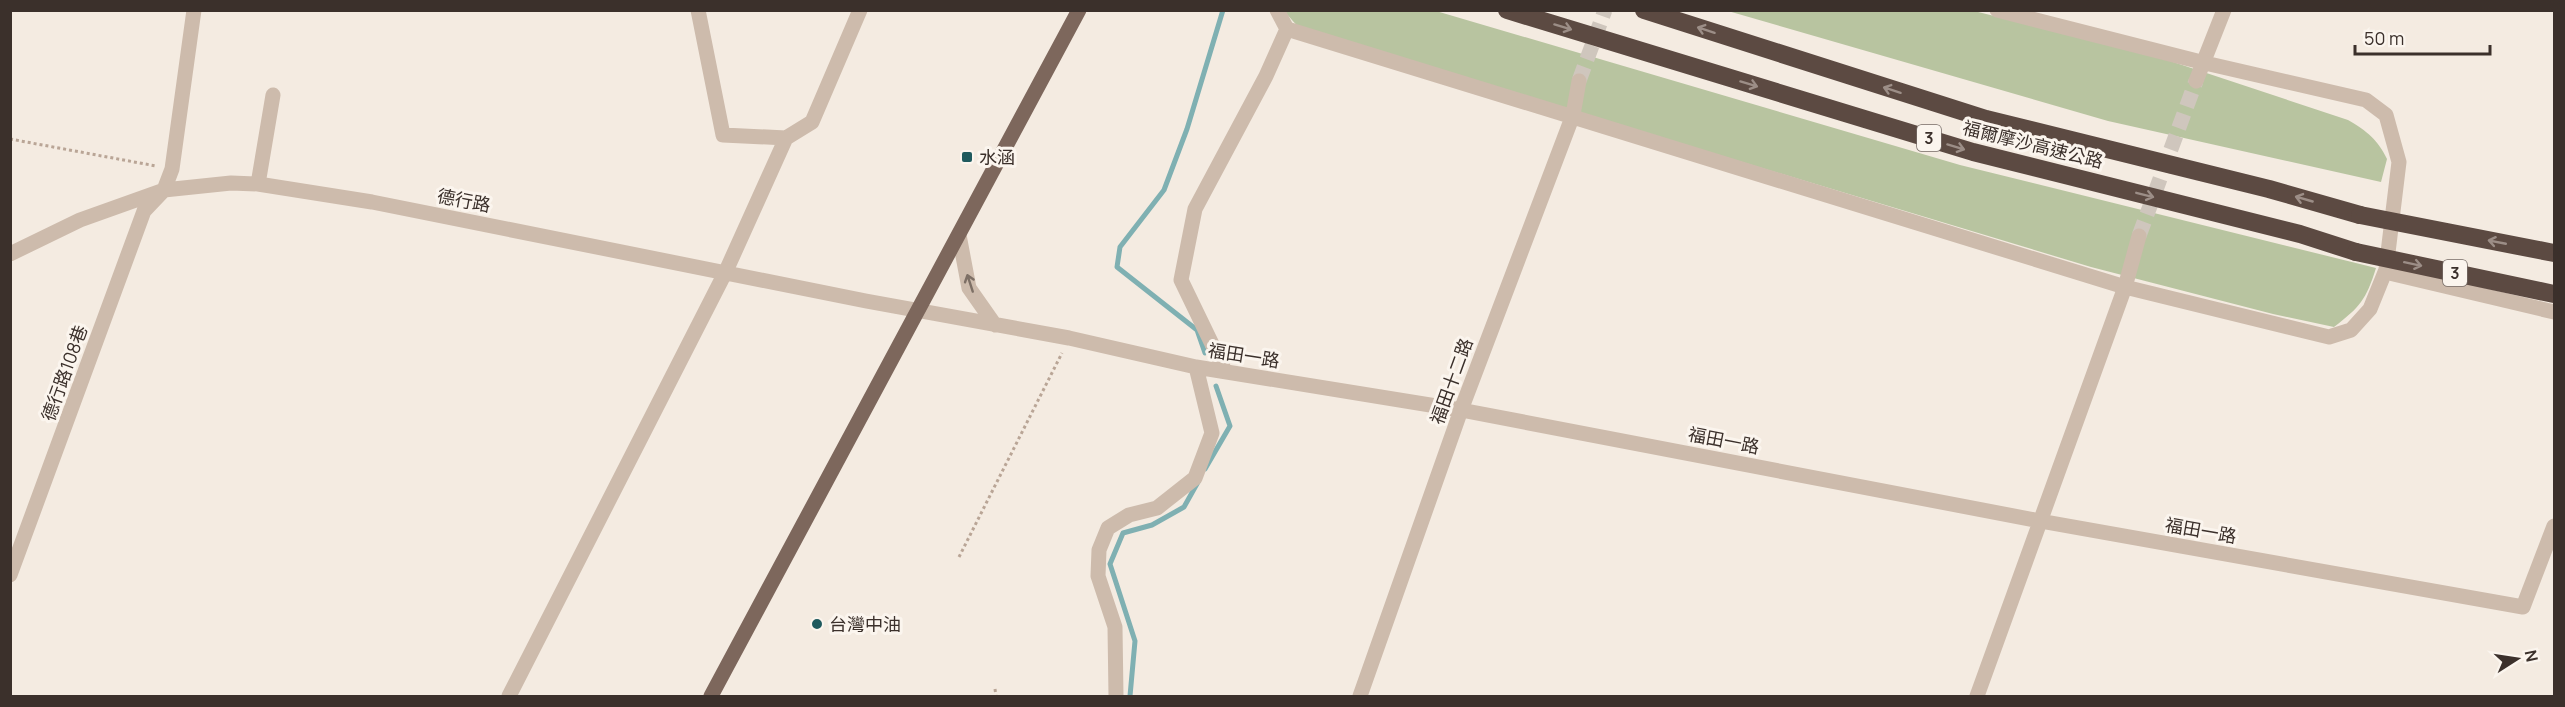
<svg xmlns="http://www.w3.org/2000/svg" width="2565" height="707" font-family="Manrope,'Noto Sans TC',sans-serif">
<style>
.green{fill:#b8c4a0}
.lines{fill:none;stroke-linecap:round;stroke-linejoin:round}
.stream{stroke:#7fb0b2;stroke-width:5}
.minor-tunnel{stroke:#cfc6bd;stroke-width:15;stroke-dasharray:15 8;stroke-linecap:butt}
.path{stroke:#b9a596;stroke-width:3;stroke-dasharray:3 3;stroke-linecap:butt}
.minor{stroke:#cdbbac;stroke-width:15}
.major{stroke:#7d675c;stroke-width:15}
.highway{stroke:#5c4a42;stroke-width:18}
.highway-bridge{stroke:#5c4a42;stroke-width:18}
.oneway{stroke:#9c8e87}
.oneway2{stroke:#7d6f65}
.poi-dot{fill:#1f5a5e;stroke:#fbf5ee;stroke-width:2}
.labels{text-anchor:middle;dominant-baseline:central;stroke-width:6;stroke-linejoin:round;paint-order:stroke}
.shield{fill:#fbf5ee;stroke:#756b66;stroke-width:1.5}
.shield-label{font-size:16px;font-weight:bold;fill:#3b302b}
.street-label{font-size:18px;fill:#3b302b;stroke:#fbf5ee}
.poi-label{font-size:18px;fill:#3b302b;stroke:#fbf5ee;text-anchor:start}
</style>
<rect width="100%" height="100%" fill="#f4ebe1"/>
<path class="green" d="M1284,11H1436L1960,165L2376,268C2366,300 2360,307 2334,327L2273,314L2091,267L1300,29Z
M1728,11H1974L2152,55L2348,120C2367,131 2378,140 2387,159L2381,182L2108,121Z"/>
<g class="lines">
<path class="stream" d="M1205,353L1197,330L1117,267L1120,247L1164,190L1187,129L1223,10
M1205,469L1230,426L1216,386
M1130,696L1135,641L1110,564L1123,533L1152,525L1184,507L1198,482"/>
<path class="minor-tunnel" d="M1579,81L1605,10
M2139,236L2196,81"/>
<path class="path" d="M10,139L156,166
M959,557L1062,353
M995,689L996,696"/>
<path class="minor" d="M698,10L723,135L786,138
M1277,10L1287,29
M1997,10L2205,63L2366,100L2386,115L2399,162L2386,269
M2196,81L2224,10
M258,184L273,95
M959,235L969,288L995,325
M10,254L80,220L164,190L231,183L258,184L372,202L866,301L1069,338L1196,367L1461,410L2040,521L2523,607L2554,526
M1225,371L1181,280L1195,209L1266,76L1287,29L2125,287L2329,337L2351,330L2370,309L2385,272L2554,312
M10,575L144,211L164,190L172,169L194,10
M509,696L726,271L786,138L812,122L860,10
M1116,696L1115,627L1098,576L1099,550L1108,528L1129,515L1157,508L1195,478L1212,433L1196,367
M1360,696L1461,410L1573,115L1579,81
M1977,696L2125,287L2139,236"/>
<path class="major" d="M711,696L1079,10"/>
<path class="highway" d="M1507,10L1973,152L2300,234L2356,252
M1644,10L1986,119L2269,189L2360,215"/>
<path class="highway-bridge" d="M2360,215L2554,253
M2356,252L2554,294"/>
</g>
<defs><path id="oneway-shaft" d="M-6 0H5M1.5-3L5.5 0L1.5 3" fill="none" stroke-width="1.6" stroke-linecap="round" stroke-linejoin="round" transform="scale(1.5)"/></defs>
<g class="oneway">
<use href="#oneway-shaft" transform="translate(1563 27) rotate(17)"/>
<use href="#oneway-shaft" transform="translate(1706 30) rotate(-162)"/>
<use href="#oneway-shaft" transform="translate(1749 84) rotate(17)"/>
<use href="#oneway-shaft" transform="translate(1892 90) rotate(-162)"/>
<use href="#oneway-shaft" transform="translate(1956 147) rotate(17)"/>
<use href="#oneway-shaft" transform="translate(2145 195) rotate(14)"/>
<use href="#oneway-shaft" transform="translate(2304 199) rotate(-164)"/>
<use href="#oneway-shaft" transform="translate(2497 242) rotate(-169)"/>
<use href="#oneway-shaft" transform="translate(2413 264) rotate(12)"/>
</g>
<use class="oneway2" href="#oneway-shaft" transform="translate(970 283) rotate(-108)"/>
<g class="poi-dot">
<rect x="961" y="151" width="12" height="12" rx="3"/>
<circle cx="817" cy="624" r="6"/>
</g>
<g class="labels">
<g class="shield">
<rect x="1917" y="125" width="24" height="26" rx="4.5"/>
<rect x="2443" y="260" width="24" height="26" rx="4.5"/>
</g>
<g class="shield-label">
<text x="1929" y="138">3</text>
<text x="2455" y="273">3</text>
</g>
<g class="street-label">
<text transform="translate(2033 144) rotate(14)">福爾摩沙高速公路</text>
<text transform="translate(464 200) rotate(11)">德行路</text>
<text transform="translate(1244 355) rotate(9)">福田一路</text>
<text transform="translate(64 373) rotate(-70)">德行路108巷</text>
<text transform="translate(1451 381) rotate(-70)">福田十二路</text>
<text transform="translate(1724 440) rotate(11)">福田一路</text>
<text transform="translate(2201 530) rotate(10)">福田一路</text>
</g>
<g class="poi-label">
<text x="979" y="157">水涵</text>
<text x="829" y="624">台灣中油</text>
</g>
</g>
<rect width="2565" height="707" fill="none" stroke="#3b302b" stroke-width="24"/>
<g transform="translate(2517 659) rotate(78)" stroke="#fbf5ee" stroke-width="4.5" paint-order="stroke">
<path d="M0-4.5L10 22L0 15L-10 22Z" fill="#3b302b"/>
<text y="-9" font-size="16" font-weight="bold" text-anchor="middle" fill="#3b302b">N</text>
</g>
<path d="M2355 45v9h135v-9" fill="none" stroke="#3b302b" stroke-width="3"/>
<text x="2364" y="45" font-size="18" fill="#3b302b" stroke="#fbf5ee" stroke-width="4.5" paint-order="stroke">50 m</text>
</svg>
